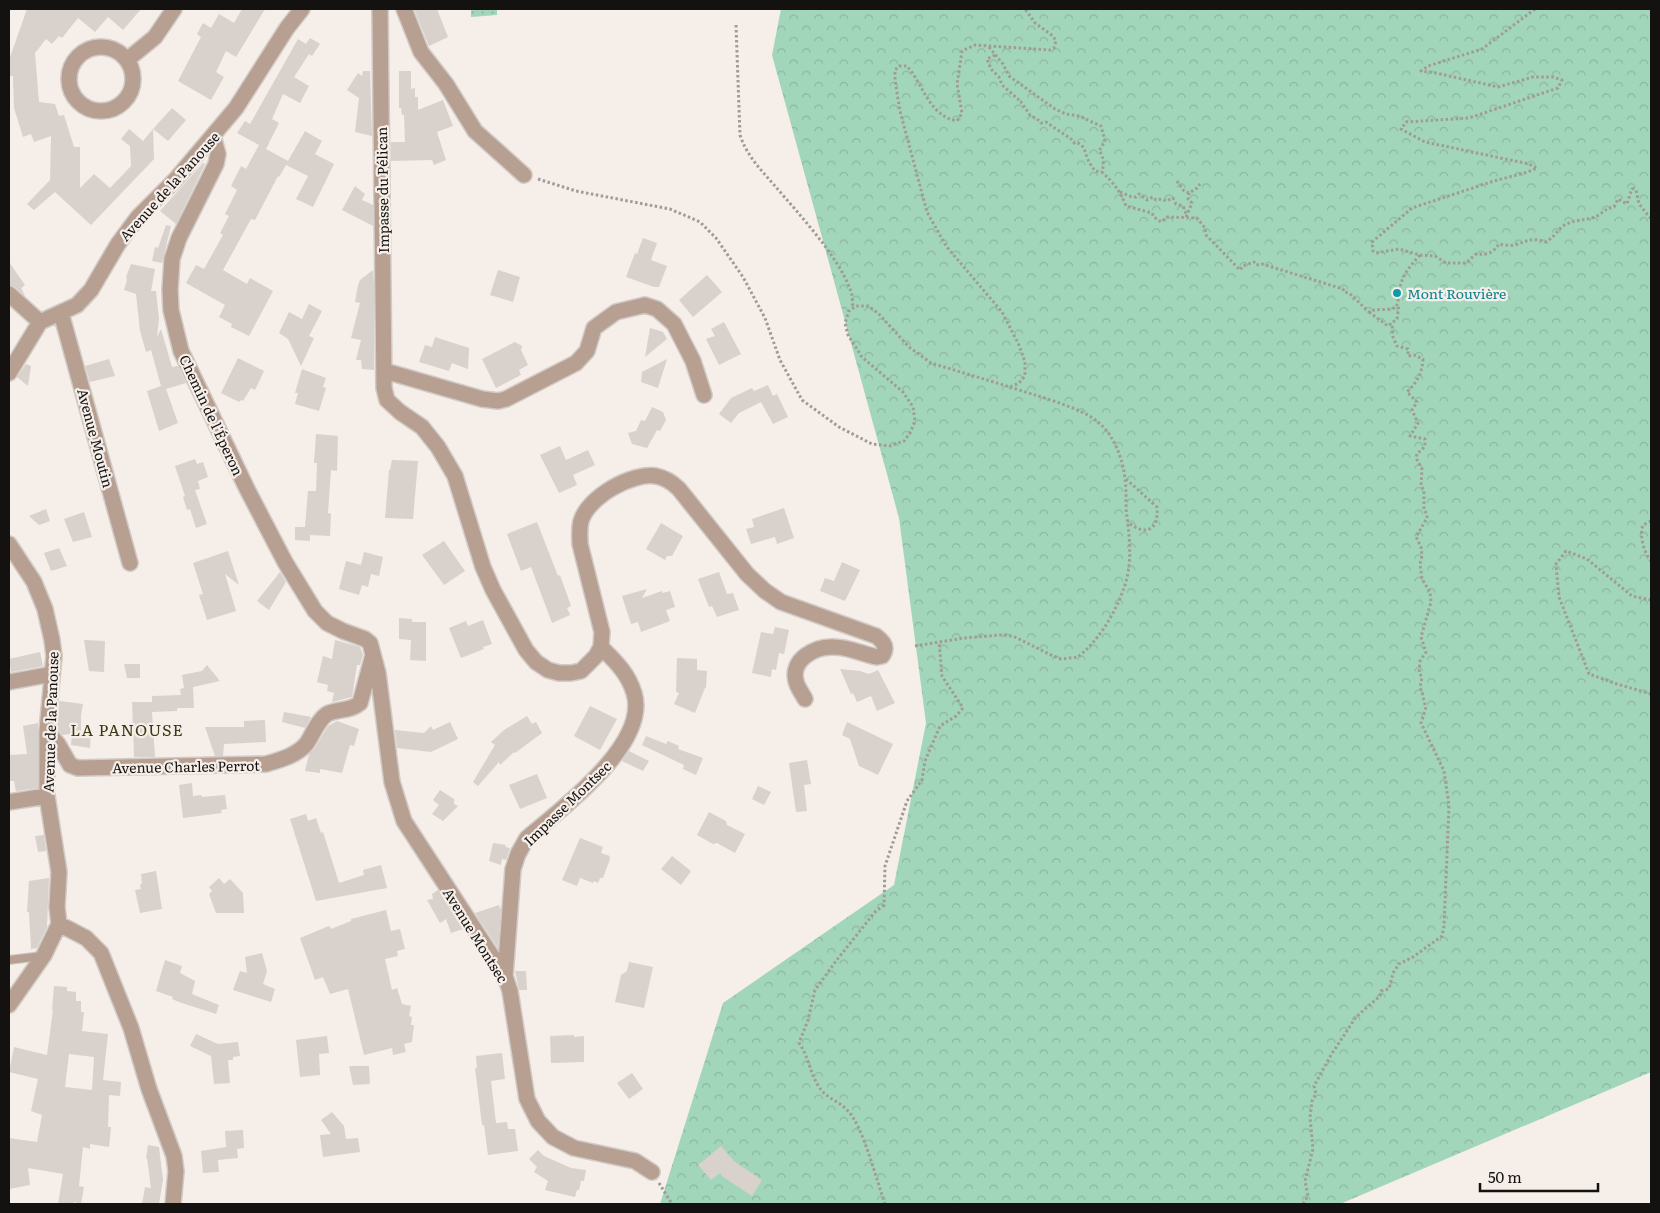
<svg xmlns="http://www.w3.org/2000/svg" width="1660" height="1213" font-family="Literata,serif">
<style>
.grass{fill:url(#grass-dots)}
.forest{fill:url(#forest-crowns)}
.building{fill:#d8d1cc;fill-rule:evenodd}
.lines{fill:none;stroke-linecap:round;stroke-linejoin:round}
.lane-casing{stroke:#d1cbc6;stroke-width:10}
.street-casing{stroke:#d1cbc6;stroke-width:18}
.path{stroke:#a09b97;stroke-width:3;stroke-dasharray:2.5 2.5;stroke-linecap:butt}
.lane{stroke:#b79f91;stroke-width:8}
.street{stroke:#b79f91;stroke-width:15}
.culture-dot{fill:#0f9aa8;stroke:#f5eee9;stroke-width:2}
.labels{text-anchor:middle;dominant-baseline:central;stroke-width:4.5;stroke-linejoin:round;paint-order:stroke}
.street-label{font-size:14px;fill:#141210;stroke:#f5eee9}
.culture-label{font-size:14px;fill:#0d838f;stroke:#f5eee9;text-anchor:start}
.quarter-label{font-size:16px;letter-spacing:1px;fill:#373a12;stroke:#f5eee9}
</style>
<defs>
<pattern id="grass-dots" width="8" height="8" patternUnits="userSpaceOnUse" patternTransform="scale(1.25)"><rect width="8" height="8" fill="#a2d6ba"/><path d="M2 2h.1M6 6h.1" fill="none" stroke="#8bb79f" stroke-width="1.8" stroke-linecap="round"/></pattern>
<pattern id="forest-crowns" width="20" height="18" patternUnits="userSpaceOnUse" patternTransform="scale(1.25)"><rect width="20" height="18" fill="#a2d6ba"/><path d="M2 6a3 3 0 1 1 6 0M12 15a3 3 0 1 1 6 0" fill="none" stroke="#8bb79f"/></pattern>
</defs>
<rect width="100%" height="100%" fill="#f5eee9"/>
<path class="grass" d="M471,9H497V15L471,17Z"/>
<path class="forest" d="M781,9H1651V1072L1340,1204H660L723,1003L894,885L926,723L899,518L772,55Z"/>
<path class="building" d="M27,9H141L123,30L108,17L95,32L78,18L62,38L59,36L52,44L46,39L35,53L39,102L55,104L59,116L64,115L74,147H80V188L94,174L110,188L131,166L130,146L121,139L129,129L143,141L153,129L154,159L91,225L55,192L34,210L27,204L50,180L51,136L34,142L31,134L23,137L14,108L13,76H9V60Z
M242,9H265L236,57L226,51L216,72L224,77L211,100L178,81L201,37L197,34L203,23L211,28L219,14L234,23Z
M414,9H437L448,37L429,46Z
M310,38L320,44L312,56L309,54L294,77L309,86L300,103L283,94L272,119L279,123L266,149L288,161L305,131L322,141L315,154L334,164L313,207L296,199L308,176L286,165L279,177L278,176L255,220L251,219L223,270L247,284L250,278L273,291L249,336L231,327L232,324L219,317L225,305L186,283L196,265L204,269L223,235L220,233L229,216L225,214L237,190L231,186L241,166L246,169L259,145L237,133L245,121L250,124L298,39L306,44Z
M363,71H370L372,136L355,132L359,98L347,90L358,73L362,76Z
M399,71H411V89L415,88V97H418V110L443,100L453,126L437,132L446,160L434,165L432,160L391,161V142H405L404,115H402L401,108H399Z
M172,108L186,120L168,141L153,129Z
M203,163L205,164L176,224L160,211Z
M355,186L365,194L362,200L373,205V226L342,210Z
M166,225L171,226L162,263L152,261L155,247L158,248Z
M643,238L657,243L651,260L667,266L659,287H654L626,277L635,253L637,254Z
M9,262L25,285L21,288L25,296L15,287L9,285Z
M131,264L155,269L151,291H156L159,319L157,337L161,329L172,367L178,366L186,383L166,389L178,423L159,431L147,391L161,386L151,350L146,352L140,331L136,294L124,290L127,280L126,277Z
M373,270L374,285V370L362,369L361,360H356L361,340L351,338L360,303L355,302L358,285L360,280Z
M498,270L520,277L513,302L490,295Z
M707,275L722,292L693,317L679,300Z
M309,304L322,311L309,336L314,338L301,366L288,339L279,333L289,312L302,319Z
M724,322L741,354L719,365L706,339L715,336L711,329Z
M650,328L663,332L667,339L645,357Z
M435,337L469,348L468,369L452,363L449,371L419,362L425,345L432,347Z
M515,342L522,346L521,350L528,365L519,370L521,375L496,388L482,359Z
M238,358L264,371L255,390L251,388L243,401L241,400L239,402L221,393Z
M109,359L115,376L90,382L85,366Z
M667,359L658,388L641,382L642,372Z
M26,364L31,366L28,386L17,377Z
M302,369L326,378L323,387L326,388L319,411L295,404L298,393H295Z
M768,385L773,396L777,394L788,417L773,424L761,402L739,413L731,423L719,414L731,398L752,388L754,391Z
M652,407L663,412L666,420L660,431L657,430L647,448L632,444L628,433L636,431L641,420L645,421Z
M316,434L338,436L337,471L331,470L328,513L331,514L330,536L310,535V541L295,540V527H305L308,491H316L317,463H314Z
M560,446L566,460L588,450L595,465L573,475L577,485L559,493L540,455Z
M195,459L197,464L203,462L208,477L198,481L200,489L195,490L207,524L196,528L190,509L187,510L183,497L185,496L175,466Z
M392,460L418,461L413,519L385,518L389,470H390Z
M784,508L794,538L777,544L775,537L751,544L746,529L754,527L752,519Z
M46,509L50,521L39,525L29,516Z
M84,512L92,537L73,542L64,519Z
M537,522L558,576L560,575L571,606L567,608L570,615L552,623L531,567L521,571L507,534Z
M661,523L683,536L672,556H667L665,560L646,549Z
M444,541L465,571L444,585L422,555Z
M59,548L67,566L51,571L44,553Z
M228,551L239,585L225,574L236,611L207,620L199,595L203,594L193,563Z
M364,552L383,557L379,576L371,574L368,587L362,585L359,595L339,589L346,561L361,565Z
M842,562L860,570L845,601L820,591L825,578L834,581Z
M280,572L286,582L269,610L257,601Z
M719,572L727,594L733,593L739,610L717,617L712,606L709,607L698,579Z
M647,589L642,598L662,591L663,593L670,591L675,607L666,610L670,621L641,632L638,622L631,624L622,596Z
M399,618L412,619V622H426V661L410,660L411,640L399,639Z
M483,620L492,644L483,647L484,649L461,658L449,628L466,621L468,626Z
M775,627L789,630L784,654L779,653L776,670L772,669L771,677L752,673L761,632L773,634Z
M84,640L105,641L104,672L89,671Z
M335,640L360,647L363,655L360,665H357L352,697L332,702L334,693L327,691L328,685L317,682L323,656L332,659Z
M40,652L43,666L11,672L9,659Z
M677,658L697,659V670L707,671L706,688H705L695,713L674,704L679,693L676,692Z
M124,664H140V678H127Z
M207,665L220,681L193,687L194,708H177V711L152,712L155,757H134L132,702H152V705V696L181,695L180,689L184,688L182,675L202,671Z
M840,669L860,671L869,674L878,670L895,703L877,711L871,696L857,702L853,693L851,694Z
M59,701L83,704L81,715V732L91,733L90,748L71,745L72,734L62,735L57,728Z
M590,706L617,719L600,750L574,736Z
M284,712L311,717L305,728L282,722Z
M527,716L532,724L536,722L542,733L515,753L514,752L500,765L499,762L478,786L473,782L495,745L491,742L504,730Z
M265,720L266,742L224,744L223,756H215L205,727H244V721Z
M337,721L359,729L354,746L350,745L342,773L320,769V773L305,771L309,754L315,748L328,726Z
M450,722L458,739L431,752L397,748L395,730L424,733L431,726L433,730Z
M847,722L893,744L878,775L859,766L850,739L842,735Z
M38,723V788L16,791L14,781H9V755L27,754L23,726Z
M646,736L666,744L668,741L679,746L678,749L703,758L696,775L683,769L684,765L642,745Z
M629,751L649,761L643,771L622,761Z
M807,760L811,784L804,785L807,811L796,812L789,763Z
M537,774L547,798L520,809L509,785Z
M192,783L193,796L201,795L202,797L225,795L227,809L221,810L222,813L183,818L179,785Z
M758,786L771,792L764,805L752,799Z
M440,790L454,799V804L458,806L443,821L432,814L439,805L433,800Z
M709,812L726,821L727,825L745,834L735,853L717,843L713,844L697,835Z
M306,814L308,821L316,818L321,833L323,832L339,883L364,875L363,870L381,865L387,888L316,901L290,819Z
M44,835L46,851L38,852L35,836Z
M580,838L603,847L601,853L610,856L609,858L610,859L603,878H600L598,883L594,881L593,883L580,878L577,886L562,880Z
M493,843L506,845L505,847L510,848L506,860L502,859L501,865L489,861Z
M672,856L691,871L681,885L661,869Z
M156,871L162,909L140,913L135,890L141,889L140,884H142L141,874Z
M49,878L47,927L37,948L31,949L29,912H27L29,881Z
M219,878L224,884L230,879L243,893L244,913H216L209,894L212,891L209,887Z
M438,890L463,929L451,933L446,919L440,923L427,900L433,899L432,894Z
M499,905L501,910L498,948L475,913Z
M386,910L391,931L400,929L405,949L397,951L398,956L385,959L392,990L397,988L402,1004L411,1006L409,1016L412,1017L411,1025H414L412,1042L404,1044L406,1052L393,1055L392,1048L364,1055L348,989L330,994L323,977L315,980L300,938L329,926L331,929L351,921V919Z
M262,953L267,971L263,984L275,989L271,1002L233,990L240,971L247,973L245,957Z
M165,960L182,966L180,973L195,981L192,994L219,1005L216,1014L179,1002L172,999L173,997L156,991Z
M629,962L653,967L644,1008L615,1002L621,975L627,971Z
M515,971H526L527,990H519Z
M54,986L67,987V991L76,992V1001H81V1012H84L82,1031L108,1034L103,1080L121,1082L120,1096L109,1095L108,1127H111L109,1147L90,1144V1149L83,1147L79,1186L84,1187L81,1204L74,1202L73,1204H58L63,1174L28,1168L30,1185L9,1189V1138L37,1142L42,1115L31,1111L38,1079L9,1072L14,1047L47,1055L53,1010H52ZM69,1054L94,1057L92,1090L65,1087Z
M196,1034L218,1044L238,1042L240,1056L233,1057V1060H228L230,1083L214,1084L211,1056L190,1046Z
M574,1035V1037L584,1036V1062L551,1063L550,1036Z
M327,1036L329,1053L319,1054L320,1075L300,1077L296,1040Z
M502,1053L505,1079L491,1081L496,1123L507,1122L508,1129H515L518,1151L488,1155L484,1125H482L475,1068H477L476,1056Z
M349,1066H369L370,1084L353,1085Z
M632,1073L643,1089L629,1099L617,1083Z
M332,1112L344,1126L346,1139L358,1138L360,1152L323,1157L320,1135L331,1134L321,1120Z
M243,1130L244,1148L237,1149L238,1158L218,1160L219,1172L203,1173L201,1151L226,1147L225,1131Z
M148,1145L159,1147L163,1180L159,1204H142L145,1187L151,1188L147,1158H146Z
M721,1146L734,1161L762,1180L752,1196L723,1177L720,1173L711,1180L698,1165Z
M538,1150L544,1156L571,1168L586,1170L584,1181H581L579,1190H577L575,1197L545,1190L548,1181L534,1172L537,1167L529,1159Z"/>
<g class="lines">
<defs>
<path id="lane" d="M9,960L42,956"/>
<path id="street" d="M380,9L384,388L387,400L400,412L422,427L438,447L455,476L483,567L493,590L526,650L536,662L548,670L559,673H571L581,671L596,656L601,647L602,632L580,544C580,537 579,529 581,521C588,497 632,472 656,476C666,478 672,482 679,489L747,574L765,591L781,602L876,636C883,641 888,647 882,656L877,657C863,654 848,647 834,647C816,646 790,659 796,681C797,687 802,693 805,699
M404,9L421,52L446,84L475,131L524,175
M69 79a32 32 0 1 1 64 0a32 32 0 1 1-64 0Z
M127,60L155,37L174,9
M213,136L218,154L216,164L179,238L172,259L170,290L171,310L181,351L247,489L285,562L315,611L327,623L343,631L365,639L370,643L378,673L392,782L404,821L505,976L510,991L527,1099L538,1121L553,1137L574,1148L635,1161L652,1172
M9,294L40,322
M61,313L130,563
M385,371L482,399L498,401L506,399L576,363L587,351L594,328L616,312L645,305L657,309L674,324L693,361L704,395
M9,373L40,322L77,305L91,290L118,244L138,217L176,179L236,108L287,28L302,9
M9,544L34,582L45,609L52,640L54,656L47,731V796L59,872L57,907L59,924L86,938L101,953L131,1028L149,1089L174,1156L176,1171L173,1204
M9,682L52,674
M47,731L58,744L70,765L78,768L266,764C280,760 298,755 307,743C313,734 318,720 327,714C337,709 351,711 360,703L373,655
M9,802L47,796
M505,976L513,869L518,854L527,838C560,810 650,744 634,693C628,673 615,661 601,647
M9,1005L44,955L59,924"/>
</defs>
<use href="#lane" class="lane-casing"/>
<use href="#street" class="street-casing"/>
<path class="path" d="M1535,9L1482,49L1428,66L1421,71L1436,73L1498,87L1533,77H1553L1562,80L1558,88L1469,118L1406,122L1401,129L1425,142L1529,164L1537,168L1528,172L1494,181L1412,208L1372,242L1373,251L1376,253L1399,249L1420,255L1435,256L1446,263H1466L1476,254C1487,255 1492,254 1499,244C1504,245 1510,246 1515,245C1528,241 1532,237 1546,242C1553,238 1557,231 1563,226C1573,219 1587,221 1597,216C1604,212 1606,208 1614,207L1618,199L1627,204L1632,188
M736,25L740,135C747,156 761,170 775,186C798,213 838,256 850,289C853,294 852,302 853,308
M989,47L1003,64L1009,76L1055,109L1066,114L1079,116L1101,126L1105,141L1099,151C1104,156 1104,165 1102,172C1114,183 1120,191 1126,206L1152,213L1154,217L1161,222L1167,217L1197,218L1205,228L1206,235L1240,270L1243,266L1254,262L1256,265L1262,264L1343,289L1344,292L1349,293L1369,312C1378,307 1387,312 1396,307C1399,301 1398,294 1400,287C1403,274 1411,265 1420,255
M995,55L987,59L991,69L999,77L1002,85L1018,99L1019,102H1021L1030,115L1040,121L1041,123L1046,122L1071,139L1074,143L1075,142C1087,145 1084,155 1090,163C1091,166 1093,168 1095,171L1102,172
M538,179L576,191L670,209L700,222L716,238L743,277L765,318L780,360L802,400L839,427L872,444L890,446L904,441L910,433L915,421L913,407L903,392L862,357L848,335L845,323L849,311L856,306H868L878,313L909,347L931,363L1010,387L1019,383L1025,376V362L1019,345L1002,312L946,246L927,212L900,111L895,80V70L899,66H907C923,84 929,116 957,121L962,113L957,84L962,51L975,45L1050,50L1054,48L1056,41L1053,36L1035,23L1025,9
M1177,181L1184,191L1189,193L1197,188L1200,184
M1632,188L1636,190L1639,204L1651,219
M1120,192L1132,197H1136L1139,194L1147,200L1153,197L1156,200L1162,199L1166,201L1173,198L1176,204L1183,206L1187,216
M1186,217L1192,203L1188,199L1189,193
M1369,312L1388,326L1397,319L1399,305
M1126,479L1157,507C1159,530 1146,537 1128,522
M1651,521L1643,525C1639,535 1644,553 1651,561
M1651,600L1632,596L1587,559L1566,551L1556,564L1559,597L1589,674L1617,684L1651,694
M915,646L964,638L1001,635L1013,636L1053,656L1061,659L1078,657C1100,639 1116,612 1125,585C1132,563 1130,540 1127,517C1125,505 1127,492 1125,479C1123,459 1114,435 1098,422C1081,407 1033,395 1010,387
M659,1183L672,1204
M885,1204C877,1182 863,1126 848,1111C841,1103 830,1099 823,1092C810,1078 810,1058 799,1043L808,1020L815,990L836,961L875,912L884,905L885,866L907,801L922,780L925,761L940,726L956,716L963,708L942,676L939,642
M1303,1204L1308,1196L1305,1181L1313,1149L1310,1117L1312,1101L1316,1094L1314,1086L1331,1055L1356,1017L1380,996L1381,991L1389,989L1393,973L1399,964L1413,957L1442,936L1444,926L1449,805L1444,771L1421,723L1426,707C1423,701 1424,694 1420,688L1422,677L1419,673L1420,661L1426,652L1421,637L1431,602L1430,592L1422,579L1420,564L1422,556L1421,547L1416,537L1427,518V514L1424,510V490L1421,486L1422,469L1416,458L1417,453C1423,450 1426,446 1425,439L1410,436L1418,423L1412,410L1417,402L1407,392C1417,382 1422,374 1423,359L1414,355L1408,356V349L1397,346L1393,337L1392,323"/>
<use href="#lane" class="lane"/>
<use href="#street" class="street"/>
</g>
<circle class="culture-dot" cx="1397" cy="293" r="5"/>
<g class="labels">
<g class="street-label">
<text transform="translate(169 186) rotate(-48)">Avenue de la Panouse</text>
<text transform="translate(382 190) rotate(-91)">Impasse du Pélican</text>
<text transform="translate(212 415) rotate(65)">Chemin de l'Éperon</text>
<text transform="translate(96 438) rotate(75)">Avenue Moutin</text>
<text transform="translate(50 722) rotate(-88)">Avenue de la Panouse</text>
<text transform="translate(186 766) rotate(-1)">Avenue Charles Perrot</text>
<text transform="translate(567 803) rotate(-44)">Impasse Montsec</text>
<text transform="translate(476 935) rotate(58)">Avenue Montsec</text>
</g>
<g class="culture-label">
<text x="1407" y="293">Mont Rouvière</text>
</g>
<g class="quarter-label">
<text x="127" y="729">LA PANOUSE</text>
</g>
</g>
<rect width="1660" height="1213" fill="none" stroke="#141210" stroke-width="20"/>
<path d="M1480 1183v8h118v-8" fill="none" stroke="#141210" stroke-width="2.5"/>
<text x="1488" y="1183" font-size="15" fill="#141210" stroke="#f5eee9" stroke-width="4" paint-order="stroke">50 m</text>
</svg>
